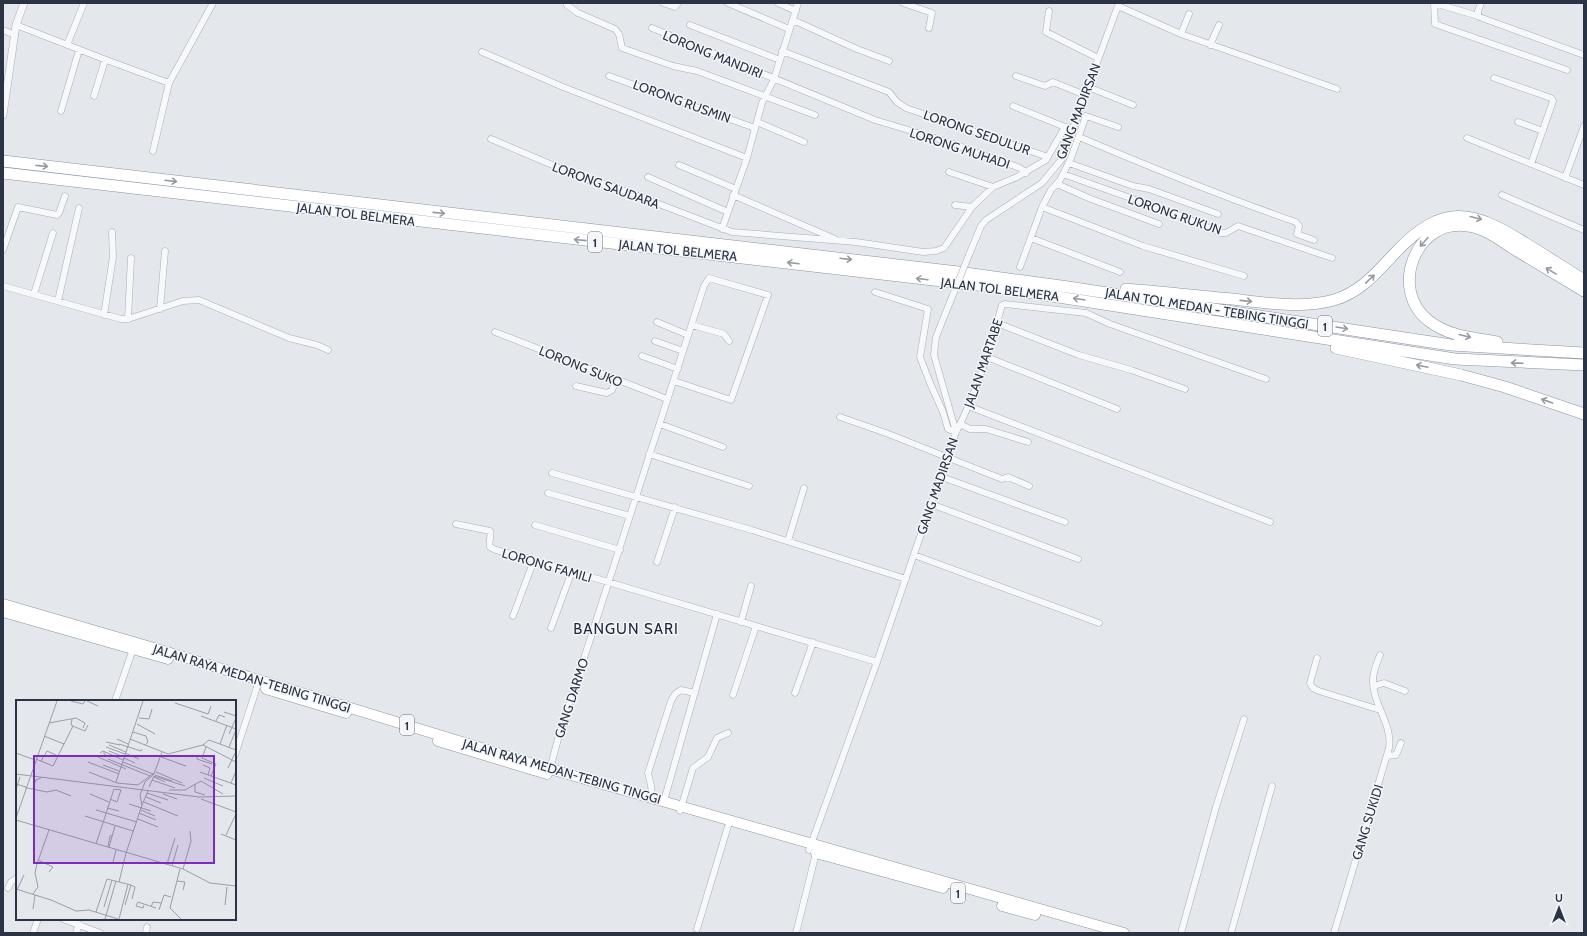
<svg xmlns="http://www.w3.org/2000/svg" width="1587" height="936" font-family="Cabin,sans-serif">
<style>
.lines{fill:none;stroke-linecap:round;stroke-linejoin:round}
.minor-casing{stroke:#a9aeb7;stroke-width:7}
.tertiary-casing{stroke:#a9aeb7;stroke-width:8}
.trunk-casing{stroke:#8b94a3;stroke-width:11}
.motorway-casing{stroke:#8b94a3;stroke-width:12}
.minor{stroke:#f7f8fa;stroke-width:6}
.tertiary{stroke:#f7f8fa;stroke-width:7}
.trunk{stroke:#fff;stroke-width:10}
.motorway{stroke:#fff;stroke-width:11}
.minor-bridge-casing{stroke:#a9aeb7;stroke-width:7;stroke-linecap:butt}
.minor-bridge{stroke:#f7f8fa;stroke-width:6}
.oneway{stroke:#959aa2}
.labels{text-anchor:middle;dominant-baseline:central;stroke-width:3;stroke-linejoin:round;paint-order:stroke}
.shield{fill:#f4f6f9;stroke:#676e7b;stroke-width:1}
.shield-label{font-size:12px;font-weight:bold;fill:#2b3445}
.street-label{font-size:13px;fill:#2b3445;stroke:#f4f6f9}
.quarter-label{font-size:15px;letter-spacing:1px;fill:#1d2536;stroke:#f4f6f9}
.inset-road{fill:none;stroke:#9a9fa9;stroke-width:1}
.view{fill:#7b2cbf;fill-opacity:0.15;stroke:#7b2cbf;stroke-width:2}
.inset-edge{fill:none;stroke:#2b3445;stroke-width:2}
</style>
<rect width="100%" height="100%" fill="#e4e7ec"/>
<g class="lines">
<defs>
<path id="minor" d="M663,3L675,7L678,3
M728,3L789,29
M778,3L796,11
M903,3L932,13L929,28
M1481,3L1478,11V16L1482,18L1584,55
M567,5L578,13L615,29L619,34L622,48L673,66L697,71L815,115
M1118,6L1181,34L1337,89
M1049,11L1046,32L1098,58
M1478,16L1434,3L1435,24L1567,70
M793,20L857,49L889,61
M16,25L109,61L169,83L213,3
M690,25L780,60
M652,28L875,120L948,142L1020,168L1026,173
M3,30L15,35
M1181,34L1189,14
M67,45L84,3
M1210,45L1219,25
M782,51L889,92L897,102L906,108L1048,157
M482,52L563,87L747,158
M609,76L755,128
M1016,76L1045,86L1053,82L1085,95
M1494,78L1551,98L1553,101L1531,164
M1088,87L1133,105
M94,96L105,60
M1013,106L1065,127
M61,111L79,50
M757,122L804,142
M1518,122L1543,131
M1079,137C1150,167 1223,197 1296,222L1299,226L1297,234L1314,240
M1467,138L1584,185
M491,139L588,180L612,186L732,232L856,242L923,252L936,251L944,248L972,207L993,187L1017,177L1046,160L1065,127L1074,129
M153,151L169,83
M1069,163L1133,186L1149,189L1218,214
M679,165L736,189
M949,172L993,187
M1063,174L1181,216L1221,233H1226L1238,226L1241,227L1332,258
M648,177L728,212
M1565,178L1584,126
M1057,184L1091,199L1159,224
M733,195L835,239
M1502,195L1584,230
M955,205L972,207
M1042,207L1143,246L1244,276
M722,229L747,158L762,103L774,79L798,3
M1031,238L1120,272
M3,250L18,207L57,215L59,213L65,196
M969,255L981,226L986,220L1042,183L1061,160L1119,3
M1020,267L1042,207L1051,190L1060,180L1071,158L1086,116L1118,127
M3,286L121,319H128L183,301L199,300L289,338L317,345L328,350
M875,292L928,309L920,357L930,383L943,412L948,429L956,432C977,392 990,348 1002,305L1005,304L1086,313L1110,324L1266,379
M34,294L53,233
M58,301L79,208
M160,309L165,251
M104,315L113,257L112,232
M128,319L131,258
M657,322L688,335
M997,323L1079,355L1131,370L1185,389
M692,325L724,334L729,341
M495,332L667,399
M655,341L683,351
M642,356L678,369
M987,357L1117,409
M576,386L607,393L612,390L616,380
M968,406L1270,522
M840,417L886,433L1002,479L1008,477L1029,486
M660,424L723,447
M960,424L970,429H986L1028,442
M649,454L749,486
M552,473L752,530L906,579
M942,477L1065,522
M548,493L630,516
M931,504L1078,559
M456,524L490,531C492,536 488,542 490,547L496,550L534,560L877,662
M535,525L620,550
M788,541L804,488
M914,555L1099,623
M657,562L675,507
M513,616L534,560
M741,622L751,586
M551,628L572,571
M1317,658L1310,683L1313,688L1319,691L1380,710
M1374,686L1384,683L1405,691
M795,693L813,642
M733,695L756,626
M115,701L133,649
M235,755L257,687
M1387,756L1396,755L1401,743
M550,769L558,739L704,286L709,278L768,295L731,400L674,381
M652,797L651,785L648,773L671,701L675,694L681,690L695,693
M664,801L717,614
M680,811L693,768L708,757L717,738L728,733
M809,850L877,662L956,432L934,355L936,337L950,302
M8,888L11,882L17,878
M63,919L100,933
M697,929L728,826
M33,933L38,919
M76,933L79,924
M146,933L147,927
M796,933L816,853
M1181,933L1216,807L1244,719
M1231,933L1272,786
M1334,933L1389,748C1393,725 1372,703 1373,680C1373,671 1377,663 1380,655"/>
<path id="tertiary" d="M3,115L16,25L24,3"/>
<path id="trunk" d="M3,604L154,648L550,769L1124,933
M3,612L168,659
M266,689L346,713
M438,741L547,774
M816,853L943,888
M1002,906L1035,915"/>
<path id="motorway" d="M3,161L958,272L1068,287L1451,345L1584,353
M3,173L994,287L1455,359L1584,365
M1126,289C1162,292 1197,296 1232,299C1266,303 1301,309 1334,300C1361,292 1377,272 1395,253C1442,203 1471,209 1525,243C1545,255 1564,268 1584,280
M1497,342C1474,338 1448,336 1429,321C1388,290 1416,217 1468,226C1485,228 1500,240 1514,249C1537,263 1561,277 1584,291
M1336,348L1461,375L1505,387L1584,414"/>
</defs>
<use href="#minor" class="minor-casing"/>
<use href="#tertiary" class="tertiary-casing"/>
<use href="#trunk" class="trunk-casing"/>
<use href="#motorway" class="motorway-casing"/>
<use href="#minor" class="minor"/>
<use href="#tertiary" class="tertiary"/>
<use href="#trunk" class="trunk"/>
<use href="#motorway" class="motorway"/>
<defs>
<path id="minor-bridge" d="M950,302L969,255"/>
</defs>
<use href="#minor-bridge" class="minor-bridge-casing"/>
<use href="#minor-bridge" class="minor-bridge"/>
</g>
<defs><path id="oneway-shaft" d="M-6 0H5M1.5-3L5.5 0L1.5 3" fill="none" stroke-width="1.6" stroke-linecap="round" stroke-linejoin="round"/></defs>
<g class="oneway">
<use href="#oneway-shaft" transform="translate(42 166) rotate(6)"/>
<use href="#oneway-shaft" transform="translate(171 181) rotate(7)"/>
<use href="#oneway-shaft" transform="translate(439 213) rotate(6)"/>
<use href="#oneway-shaft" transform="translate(1476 218) rotate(14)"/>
<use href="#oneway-shaft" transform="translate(580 240) rotate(-174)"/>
<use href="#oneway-shaft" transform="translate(1424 242) rotate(132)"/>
<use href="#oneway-shaft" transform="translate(846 259) rotate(7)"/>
<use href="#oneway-shaft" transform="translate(793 263) rotate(-173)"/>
<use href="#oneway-shaft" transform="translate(1551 271) rotate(-149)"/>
<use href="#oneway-shaft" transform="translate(922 279) rotate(-173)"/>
<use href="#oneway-shaft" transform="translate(1370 279) rotate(-44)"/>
<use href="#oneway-shaft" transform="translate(1079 299) rotate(-171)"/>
<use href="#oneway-shaft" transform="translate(1246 301) rotate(6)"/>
<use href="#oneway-shaft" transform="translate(1342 328) rotate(9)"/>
<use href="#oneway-shaft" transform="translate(1465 336) rotate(14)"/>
<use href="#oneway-shaft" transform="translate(1517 363) rotate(-178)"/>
<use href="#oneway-shaft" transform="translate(1422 366) rotate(-168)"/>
<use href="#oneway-shaft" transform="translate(1547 401) rotate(-161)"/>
</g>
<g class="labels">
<g class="shield">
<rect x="588" y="232" width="14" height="20" rx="3"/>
<rect x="1318" y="316" width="14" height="20" rx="3"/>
<rect x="400" y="715" width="14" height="20" rx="3"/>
<rect x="951" y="883" width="14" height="20" rx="3"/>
</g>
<g class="shield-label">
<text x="595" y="242">1</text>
<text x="1325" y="326">1</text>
<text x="407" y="725">1</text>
<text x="958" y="893">1</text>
</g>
<g class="street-label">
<text transform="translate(713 54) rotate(22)">LORONG MANDIRI</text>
<text transform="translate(682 101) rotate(20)">LORONG RUSMIN</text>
<text transform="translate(1078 111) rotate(-69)">GANG MADIRSAN</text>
<text transform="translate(977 132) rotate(19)">LORONG SEDULUR</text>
<text transform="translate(960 148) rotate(18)">LORONG MUHADI</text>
<text transform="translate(606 185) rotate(20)">LORONG SAUDARA</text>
<text transform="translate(356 214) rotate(7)">JALAN TOL BELMERA</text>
<text transform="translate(1175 214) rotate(19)">LORONG RUKUN</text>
<text transform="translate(678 250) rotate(6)">JALAN TOL BELMERA</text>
<text transform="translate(1000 289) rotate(7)">JALAN TOL BELMERA</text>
<text transform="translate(1207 308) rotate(9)">JALAN TOL MEDAN - TEBING TINGGI</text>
<text transform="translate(983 363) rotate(-71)">JALAN MARTABE</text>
<text transform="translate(581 366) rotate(22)">LORONG SUKO</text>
<text transform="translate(937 486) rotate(-71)">GANG MADIRSAN</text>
<text transform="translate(547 565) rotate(16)">LORONG FAMILI</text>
<text transform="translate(252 678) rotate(17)">JALAN RAYA MEDAN-TEBING TINGGI</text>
<text transform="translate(571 698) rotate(-72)">GANG DARMO</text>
<text transform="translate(562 771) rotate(16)">JALAN RAYA MEDAN-TEBING TINGGI</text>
<text transform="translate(1367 822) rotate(-73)">GANG SUKIDI</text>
</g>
<g class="quarter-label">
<text x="626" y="629">BANGUN SARI</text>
</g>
</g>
<g transform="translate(16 700)">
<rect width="220" height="220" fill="#e4e7ec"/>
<path class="inset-road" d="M55,1L67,4L69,1M71,1L82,6M159,3L192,14L195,6M208,12L220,16M185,16L220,29M123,18L133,19L136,9M56,19L55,25L59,27L69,31L72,25M200,21L203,15L209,17M33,23L60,18L69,23L67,28M121,24L139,34M117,32L130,36L132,42L129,45M213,34L220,18M28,36L48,44M101,39L112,44M114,39L152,54L187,45L193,40L220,50M90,42L104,45M103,44L125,51L126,49M204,44L211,25M93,45L110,52M187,45L220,62M90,47L109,54M190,47L186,58L200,64L195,76M213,47L220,30M93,51L108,57M88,52V54L94,57L96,54M0,53L19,60M84,53L87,51L107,60M109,53L123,59M82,57L110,69M145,57L170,66M181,57V59L196,64M108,58L119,63M20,59L37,66L57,26M92,59L134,76M25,61L31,51L42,56M72,62L103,74M107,62L137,74M87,65L103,71M187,65L194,68L192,75M212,68L219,53M73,72L101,83L122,85L138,73M140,72L166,83M184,72L220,85M0,74L183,97L220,96M139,75L156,81M138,76L169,86M138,77L149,82M188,78L207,86M136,80L159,88M100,82L127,1M215,83L220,71M0,84L10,87V89M179,84V92L189,95M133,87L138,76M11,88L31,92L40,90L55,96M17,88L20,80L25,78M0,89L4,77M153,90H169L185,81L207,94M131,93L152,100M74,94L93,102M147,94L161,99M130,97L145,103M185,99L220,112M128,102L162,116M113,104L135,111M126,105L132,91M91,108L103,111M80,110L121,122M125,110L139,116M123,113L140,120M69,116L117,131M0,118L41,1M122,119L142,127M0,120L167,169L194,183L220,186M205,134L220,140M210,135L220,114M80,144L98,89L105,90L101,102L94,99M92,147L94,136L97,135M93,147L99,126M110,153L126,105L124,95L129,82L138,74L146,52M22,160L37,167L33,172M97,162L100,150M151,164L159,138M156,166L162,145M164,169L154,208L165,219M167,169L175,141L174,131M161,181L169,182L167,190M103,182L110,153M115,185L119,187L116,199M0,189L35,200L60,211L73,210L102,219M1,190L8,175M17,194L22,187L19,173L21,164L33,130M128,205L127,208L120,206L122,202L140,208M209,205L211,187M88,207L96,180M135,207L137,202L145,203M17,209L19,195M143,210L148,195L155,197M80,212L91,179L115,185L109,205M89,219L100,181M103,219L112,184"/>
<path class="view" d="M18,56H198V163H18Z"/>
<rect width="220" height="220" class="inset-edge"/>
</g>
<rect width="1587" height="936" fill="none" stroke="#2b3445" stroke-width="8"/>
<g transform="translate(1559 908)" stroke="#f4f6f9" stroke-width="3" paint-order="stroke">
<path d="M0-3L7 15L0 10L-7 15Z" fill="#2b3445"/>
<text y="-6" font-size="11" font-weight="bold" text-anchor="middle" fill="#2b3445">U</text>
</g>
</svg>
